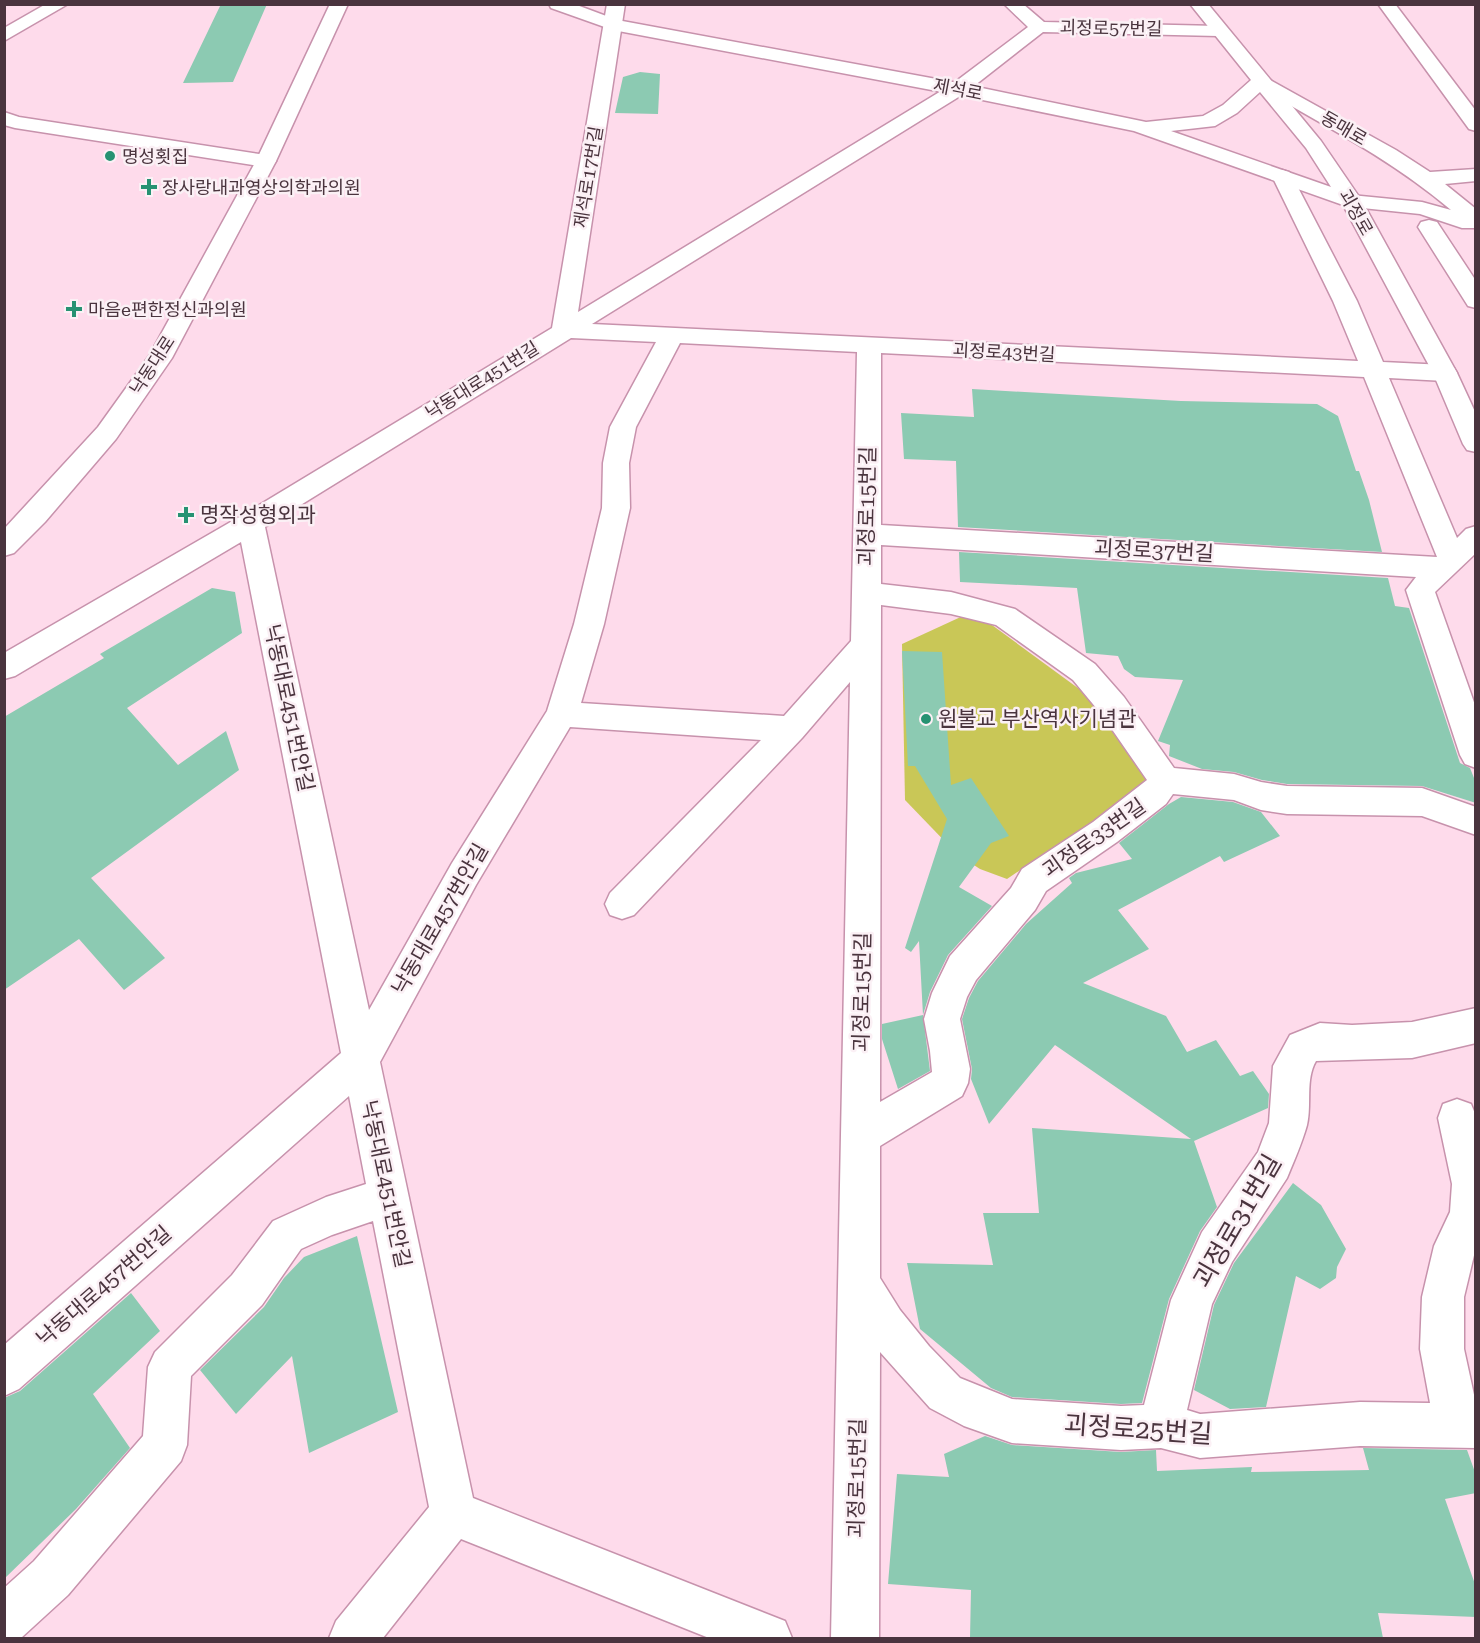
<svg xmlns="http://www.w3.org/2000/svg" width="1480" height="1643" font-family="'Roboto Serif','Noto Sans KR',serif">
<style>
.green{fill:#c9c757}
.building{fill:#8ccab2}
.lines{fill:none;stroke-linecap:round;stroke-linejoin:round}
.minor-casing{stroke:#c792ac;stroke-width:3}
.major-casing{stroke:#c792ac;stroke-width:3}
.minor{fill:#fff;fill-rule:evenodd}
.major{fill:#fff;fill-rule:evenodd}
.poi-dot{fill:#269272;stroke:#fbf0f5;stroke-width:2}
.labels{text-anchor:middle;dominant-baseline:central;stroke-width:5;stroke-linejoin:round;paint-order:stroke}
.far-street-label{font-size:18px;fill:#4a343e;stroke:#fbf0f5}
.far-poi-label{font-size:18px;fill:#4a343e;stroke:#fbf0f5;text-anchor:start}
.street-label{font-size:21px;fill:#4a343e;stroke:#fbf0f5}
.poi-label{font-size:21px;fill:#4a343e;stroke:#fbf0f5;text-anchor:start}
.near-street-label{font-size:26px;fill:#4a343e;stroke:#fbf0f5}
</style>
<rect width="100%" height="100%" fill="#fedbeb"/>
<path class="green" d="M965,615L981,617L1097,702L1150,783L1007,879L980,869L957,854L905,800L902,644Z"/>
<path class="building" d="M221,4H267L233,82L183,83Z
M640,72L660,74L658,114L615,113L623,77Z
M972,389L1181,401L1317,404L1338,416L1356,471H1359L1369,500L1382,552L958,527L956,461L904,459L901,413L974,417Z
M959,552L1388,578L1395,606L1409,608L1460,763L1470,768L1476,783V803L1422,786L1287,784L1262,780L1234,772L1202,769L1169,756L1170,745L1158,741L1183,680L1135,677L1124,669L1118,656L1086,653L1077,588L960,582Z
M212,588L235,592L242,633L127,708L178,765L226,731L239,770L91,878L165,958L124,990L79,939L4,990V717L104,658L100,654Z
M902,651L942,652L951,785L971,778L1009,836L991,843L959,887L992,906L948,955L930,992L923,1015L919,941L911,952L905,948L947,819L915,766H908Z
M1181,797L1233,802L1261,812L1280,836L1224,862L1220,856L1118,910L1149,949L1083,983L1166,1016L1187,1052L1216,1040L1240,1076L1253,1071L1269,1094L1268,1108L1194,1141L1217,1207L1200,1231L1169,1299L1142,1403L1121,1404L1012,1397L991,1388L920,1329L907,1263L993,1265L983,1213H1039L1032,1128L1191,1139L1055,1045L989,1124L971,1079L972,1069L962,1019L969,998L978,981L1026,924L1072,883L1069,878L1076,873L1132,859L1119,843L1169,804Z
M923,1015L930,1071L898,1089L882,1039V1024Z
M1293,1183L1321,1205L1346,1249L1337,1267L1336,1278L1320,1289L1296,1276L1266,1407L1230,1409L1194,1390L1214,1305L1234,1263Z
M357,1236L398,1412L309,1453L292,1356L236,1414L200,1370L264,1307L284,1278L304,1257Z
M131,1293L160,1331L93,1394L130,1448L76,1509L4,1579V1398L20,1391Z
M985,1436L1012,1445L1121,1452L1156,1450L1157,1471L1252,1467L1251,1472L1369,1470L1363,1448L1467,1450L1476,1475V1493L1445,1499L1476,1587V1617L1378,1613L1383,1638H970L971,1590L888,1584L897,1474L949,1477L944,1454Z"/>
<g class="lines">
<defs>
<path id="minor" d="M46,4H68L4,41V28Z
M607,4H625L578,312L951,85L1028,27L1004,4H1023L1044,22L1218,26L1224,27L1227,31L1224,35L1218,36L1043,32L965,93L592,324L1358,361L1333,301L1272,176L1275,172L1282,170L1289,172L1292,176L1357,301L1383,362L1445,365L1454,368L1457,373L1454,378L1445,381L1389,378L1457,538L1466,529L1476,526V553L1435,592L1476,708V768L1465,764L1460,755L1406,590L1416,577L881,545V584L951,592L1015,609L1095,664L1124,697L1174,768L1234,774L1261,782L1287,786L1422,788L1476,807V835L1422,816L1287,814L1261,810L1234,800L1173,794L1166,804L1117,842L1046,891L1035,910L976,980L967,997L960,1019L970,1069L968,1083L962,1096L880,1146V1278L900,1310L929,1346L960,1378L1012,1399L1121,1406L1144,1405L1171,1300L1202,1232L1258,1152L1269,1123L1273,1066L1290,1035L1320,1023L1352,1025L1412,1022L1476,1008V1043L1412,1058L1316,1061C1305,1080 1312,1104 1307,1125C1302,1143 1294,1161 1287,1178L1232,1262L1212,1304L1187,1410L1200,1414L1360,1402L1430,1403L1420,1349L1422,1297L1434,1246L1450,1212L1452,1184L1438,1118L1443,1104L1457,1099L1471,1104L1476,1116V1247L1464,1297V1349L1476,1404V1448L1360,1446L1200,1458L1161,1448L1121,1450L1012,1443L964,1426L930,1408L880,1352L879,1638H831L850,682L802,738L634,915L622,919L610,915L605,904L610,893L761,740L570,727L476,885L380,1062L473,1498L785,1621L792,1638H709L461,1539L383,1638H329L336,1621L429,1507L373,1221L332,1235L301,1249L262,1305L191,1376L187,1445L181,1461L68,1595L21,1638H4V1588L34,1561L143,1436L148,1367L155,1352L232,1275L273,1221L326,1197L366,1184L349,1096L19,1389L4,1396V1345L341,1053L241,542L15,676L4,679V653L241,516L552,328ZM571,338L656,342L610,427L603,463L602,508L574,624L547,711L452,863L369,1010L265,527ZM680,343L857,352L851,641L784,716L581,703L604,624L630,508L629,463L636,427ZM881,353L1364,377L1437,557L881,525ZM881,605L951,614L996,625L1073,680L1102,715L1147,780L1093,822L1022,869L1011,888L950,956L932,993L924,1019L930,1051L932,1072L880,1102Z
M1378,4H1395L1476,111V131L1469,129Z
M1261,75L1396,150L1430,172L1476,169V181L1445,184L1476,209V228H1462L1420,214L1343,206L1340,201L1343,196L1351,195L1422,202L1451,210C1392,160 1322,124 1254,85L1252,81L1254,77Z
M4,112L19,117L266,155L273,157L276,161L273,165L266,167L15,128L4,125Z
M1429,220L1437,222L1476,281V308L1468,306L1418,227L1421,222Z"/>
<path id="major" d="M330,4H348L276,161L172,358L116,439L45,522L14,553L4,556V529L98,427L149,356L256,161Z
M549,4H574L617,20L958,83L1146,122L1203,116L1223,105L1251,80L1190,4H1208L1321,141L1362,201L1457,373L1476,414V452L1467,450L1463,444L1433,373L1343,205L1134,131L958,95L613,30L551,8ZM1260,92L1306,148L1331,187L1171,131L1215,126L1237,113Z"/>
</defs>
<use href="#minor" class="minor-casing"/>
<use href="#major" class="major-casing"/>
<use href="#minor" class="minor"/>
<use href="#major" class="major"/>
</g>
<g class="poi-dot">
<circle cx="110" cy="156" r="6"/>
<path d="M146 178h6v6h6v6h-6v6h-6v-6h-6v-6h6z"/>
<path d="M71 300h6v6h6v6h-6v6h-6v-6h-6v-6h6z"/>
<path d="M183 506h6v6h6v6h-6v6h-6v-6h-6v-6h6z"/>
<circle cx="926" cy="719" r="6"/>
</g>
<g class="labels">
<g class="far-street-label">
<text transform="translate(1111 28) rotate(1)">괴정로57번길</text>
<text transform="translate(958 89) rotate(11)">제석로</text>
<text transform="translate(1344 128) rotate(30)">동매로</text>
<text transform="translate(588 177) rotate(-81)">제석로17번길</text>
<text transform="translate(1356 212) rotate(60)">괴정로</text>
<text transform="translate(1004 352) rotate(3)">괴정로43번길</text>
<text transform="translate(152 365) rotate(-57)">낙동대로</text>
<text transform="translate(482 380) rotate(-32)">낙동대로451번길</text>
</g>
<g class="far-poi-label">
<text x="122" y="156">명성횟집</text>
<text x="162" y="187">장사랑내과영상의학과의원</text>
<text x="88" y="309">마음e편한정신과의원</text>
</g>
<g class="street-label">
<text transform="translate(867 506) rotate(-89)">괴정로15번길</text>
<text transform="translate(1154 551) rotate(3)">괴정로37번길</text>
<text transform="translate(289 708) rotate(78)">낙동대로451번안길</text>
<text transform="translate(1094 838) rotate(-35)">괴정로33번길</text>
<text transform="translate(440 919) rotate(-60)">낙동대로457번안길</text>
<text transform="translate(862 992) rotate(-89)">괴정로15번길</text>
<text transform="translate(386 1184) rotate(78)">낙동대로451번안길</text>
<text transform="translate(104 1286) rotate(-41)">낙동대로457번안길</text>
<text transform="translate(857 1478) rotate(-89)">괴정로15번길</text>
</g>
<g class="poi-label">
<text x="200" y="515">명작성형외과</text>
<text x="938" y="719">원불교 부산역사기념관</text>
</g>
<g class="near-street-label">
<text transform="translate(1237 1221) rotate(-60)">괴정로31번길</text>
<text transform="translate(1138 1429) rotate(4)">괴정로25번길</text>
</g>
</g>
<rect width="1480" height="1643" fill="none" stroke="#4a343e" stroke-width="12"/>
</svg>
